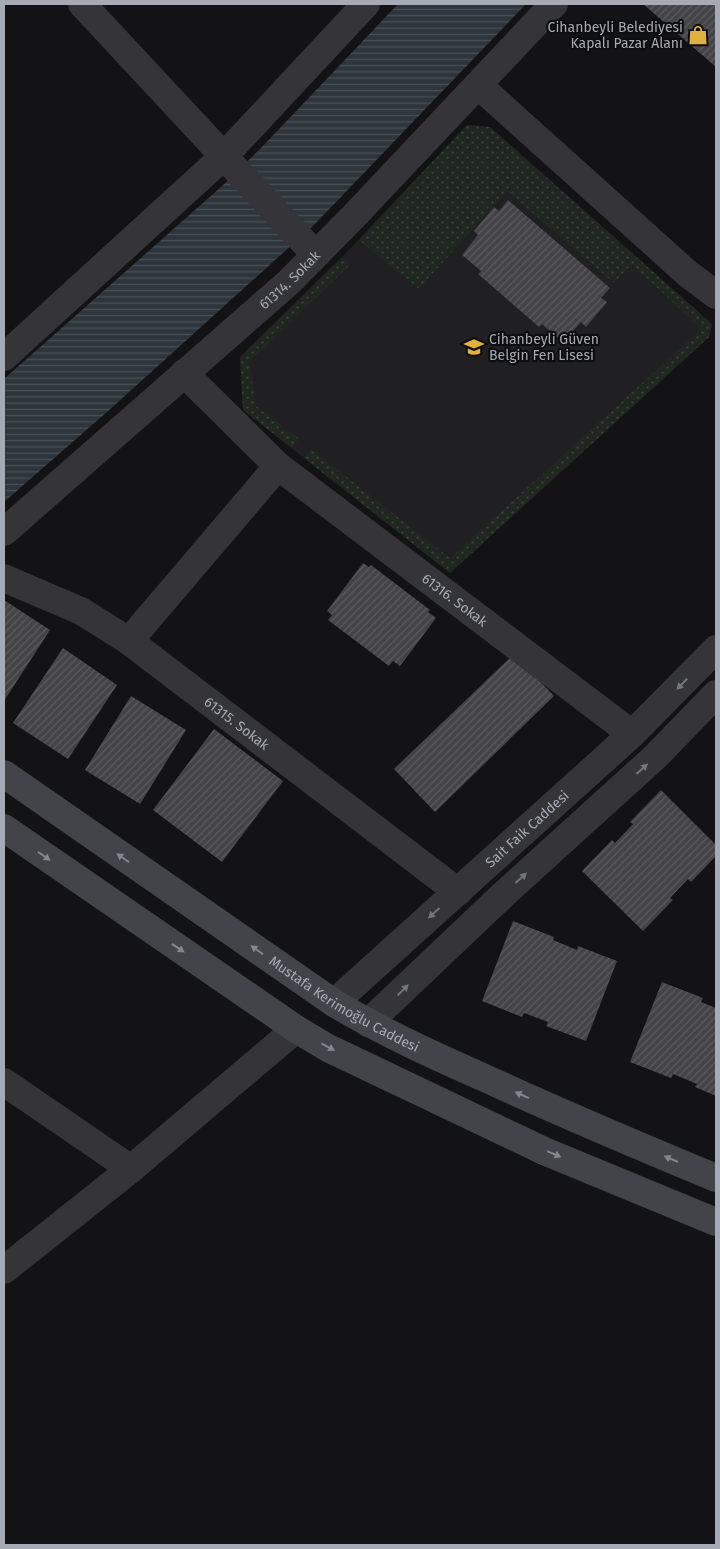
<svg xmlns="http://www.w3.org/2000/svg" width="720" height="1549" font-family="'Fira Sans',sans-serif">
<style>
.built{fill:#201f22}
.grass{fill:url(#grass-dots)}
.water{fill:url(#water-rules)}
.building{fill:url(#building-hatch)}
.lines{fill:none;stroke-linecap:round;stroke-linejoin:round}
.minor{stroke:#353539;stroke-width:28}
.tertiary{stroke:#353539;stroke-width:28}
.secondary{stroke:#434449;stroke-width:28}
.oneway{fill:#73757d}
.oneway2{fill:#83868f}
.labels{text-anchor:middle;dominant-baseline:central;stroke-width:4.5;stroke-linejoin:round;paint-order:stroke}
.poi-label{font-size:14px;fill:#a6aab4;stroke:#0e0e10;text-anchor:end}
.street-label{font-size:14px;fill:#a6aab4;stroke:#0e0e10}
</style>
<defs>
<pattern id="grass-dots" width="8" height="8" patternUnits="userSpaceOnUse" patternTransform="scale(1.25)"><rect width="8" height="8" fill="#202721"/><path d="M2 2h.1M6 6h.1" fill="none" stroke="#3d443f" stroke-width="1.8" stroke-linecap="round"/></pattern>
<pattern id="water-rules" width="6" height="5" patternUnits="userSpaceOnUse" patternTransform="scale(1.25)"><rect width="6" height="5" fill="#2e353c"/><path d="M0 2.5h6" fill="none" stroke="#495056"/></pattern>
<pattern id="building-hatch" width="6" height="6" patternUnits="userSpaceOnUse" patternTransform="scale(1.25)"><rect width="6" height="6" fill="#434348"/><path d="M-1 1l2-2M0 6l6-6M5 7l2-2" fill="none" stroke="#5b5b60"/></pattern>
</defs>
<rect width="100%" height="100%" fill="#131315"/>
<path class="built" d="M467,125L490,127L712,324L709,337L450,573L243,410L240,357L342,257Z"/>
<path class="grass" d="M467,125L490,127L712,324L709,337L450,573L304,458L311,449L450,558L697,333L699,327L632,264L614,283L507,191L419,289L359,240Z
M342,257L350,265L250,361L255,405L299,439L292,448L243,410L240,357Z"/>
<path class="water" d="M398,4H526L315,224L107,412L4,502V379L221,187L261,148Z"/>
<path class="building" d="M643,4H716V67Z
M508,200L610,288L601,298L607,302L586,327L581,322L563,342L542,324L539,327L478,274L481,271L462,255L478,235L474,231L494,207L499,211Z
M363,563L369,567L371,565L430,610L428,612L436,618L400,666L393,661L389,666L328,620L332,615L327,611Z
M4,600L50,630L4,701Z
M63,648L117,685L68,759L13,723Z
M514,654L554,696L435,812L394,769Z
M131,696L186,730L140,804L85,770Z
M214,729L283,781L222,862L153,810Z
M661,790L716,845V856L691,882L688,879L670,898L673,900L643,931L582,871L612,840L615,843L633,824L630,822Z
M513,921L554,937L553,940L577,950L578,946L617,961L586,1041L546,1026L548,1022L524,1013L522,1017L482,1001Z
M662,982L703,998L701,1002L716,1008V1096L695,1087L697,1084L673,1074L671,1078L630,1062Z"/>
<g class="lines">
<g class="minor">
<path d="M82,4L315,254"/>
<path d="M478,85L687,273L716,295"/>
<path d="M4,357L224,156L366,4"/>
<path id="s1" d="M184,373L278,466L632,734"/>
<path id="s2" d="M4,532L289,282L354,216L554,4"/>
<path id="s3" d="M4,578L81,611L129,641L458,892"/>
<path d="M129,641L278,466"/>
<path d="M4,1082L131,1169"/>
</g>
<g class="tertiary">
<path id="s4" d="M334,1003L632,734L716,649"/>
<path d="M368,1023L504,894L655,757L716,694"/>
<path d="M4,1270L131,1169L296,1029"/>
</g>
<g class="secondary">
<path id="s5" d="M4,774L334,1003C384,1033 435,1056 487,1079C563,1114 639,1146 716,1178"/>
<path d="M4,828L296,1029L328,1048L544,1151L716,1222"/>
</g>
</g>
<defs><path id="oneway-solid" d="M-6-.8H1V-3.2L6.5 0L1 3.2V.8H-6Z" transform="scale(1.25)"/></defs>
<g class="oneway">
<use href="#oneway-solid" transform="translate(682 684) rotate(135)"/>
<use href="#oneway-solid" transform="translate(642 769) rotate(-42)"/>
<use href="#oneway-solid" transform="translate(521 878) rotate(-42)"/>
<use href="#oneway-solid" transform="translate(434 913) rotate(138)"/>
<use href="#oneway-solid" transform="translate(403 990) rotate(-44)"/>
</g>
<g class="oneway2">
<use href="#oneway-solid" transform="translate(44 856) rotate(35)"/>
<use href="#oneway-solid" transform="translate(123 858) rotate(-145)"/>
<use href="#oneway-solid" transform="translate(178 948) rotate(34)"/>
<use href="#oneway-solid" transform="translate(257 950) rotate(-145)"/>
<use href="#oneway-solid" transform="translate(328 1047) rotate(28)"/>
<use href="#oneway-solid" transform="translate(522 1095) rotate(-156)"/>
<use href="#oneway-solid" transform="translate(554 1154) rotate(23)"/>
<use href="#oneway-solid" transform="translate(671 1159) rotate(-157)"/>
</g>
<defs>
<symbol id="shop-bare" viewBox="-9 -9 18 18"><path d="M-5-2.5h2.3a2.7 3.5 0 0 1 5.4 0H5L5.5 6h-11ZM-1.5-2.5h3a1.5 2.3 0 0 0-3 0Z" fill="#e0b140" stroke="#0e0e10" stroke-width="2.5" paint-order="stroke"/></symbol>
<symbol id="school-bare" viewBox="-9 -9 18 18"><path d="M0-5L7-2L0 1L-7-2ZM-4 1L0 2.5L4 1V4Q0 6-4 4Z" fill="#e0b140" stroke="#0e0e10" stroke-width="2.5" paint-order="stroke"/></symbol>
</defs>
<g fill-rule="evenodd">
<use href="#shop-bare" x="684" y="21" width="28" height="28"/>
<use href="#school-bare" x="460" y="333" width="28" height="28"/>
</g>
<g class="labels">
<g class="poi-label">
<text x="683" y="27">Cihanbeyli Belediyesi<tspan x="683" dy="16">Kapalı Pazar Alanı</tspan></text>
<text x="489" y="339" text-anchor="start">Cihanbeyli Güven<tspan x="489" dy="16">Belgin Fen Lisesi</tspan></text>
</g>
<g class="street-label">
<text stroke="none"><textPath href="#s2" startOffset="381">61314. Sokak</textPath></text>
<text stroke="none"><textPath href="#s1" startOffset="354">61316. Sokak</textPath></text>
<text stroke="none"><textPath href="#s3" startOffset="276">61315. Sokak</textPath></text>
<text stroke="none"><textPath href="#s4" startOffset="260">Sait Faik Caddesi</textPath></text>
<text stroke="none"><textPath href="#s5" startOffset="411">Mustafa Kerimoğlu Caddesi</textPath></text>
</g>
</g>
<rect width="720" height="1549" fill="none" stroke="#a6aab4" stroke-width="10"/>
</svg>
